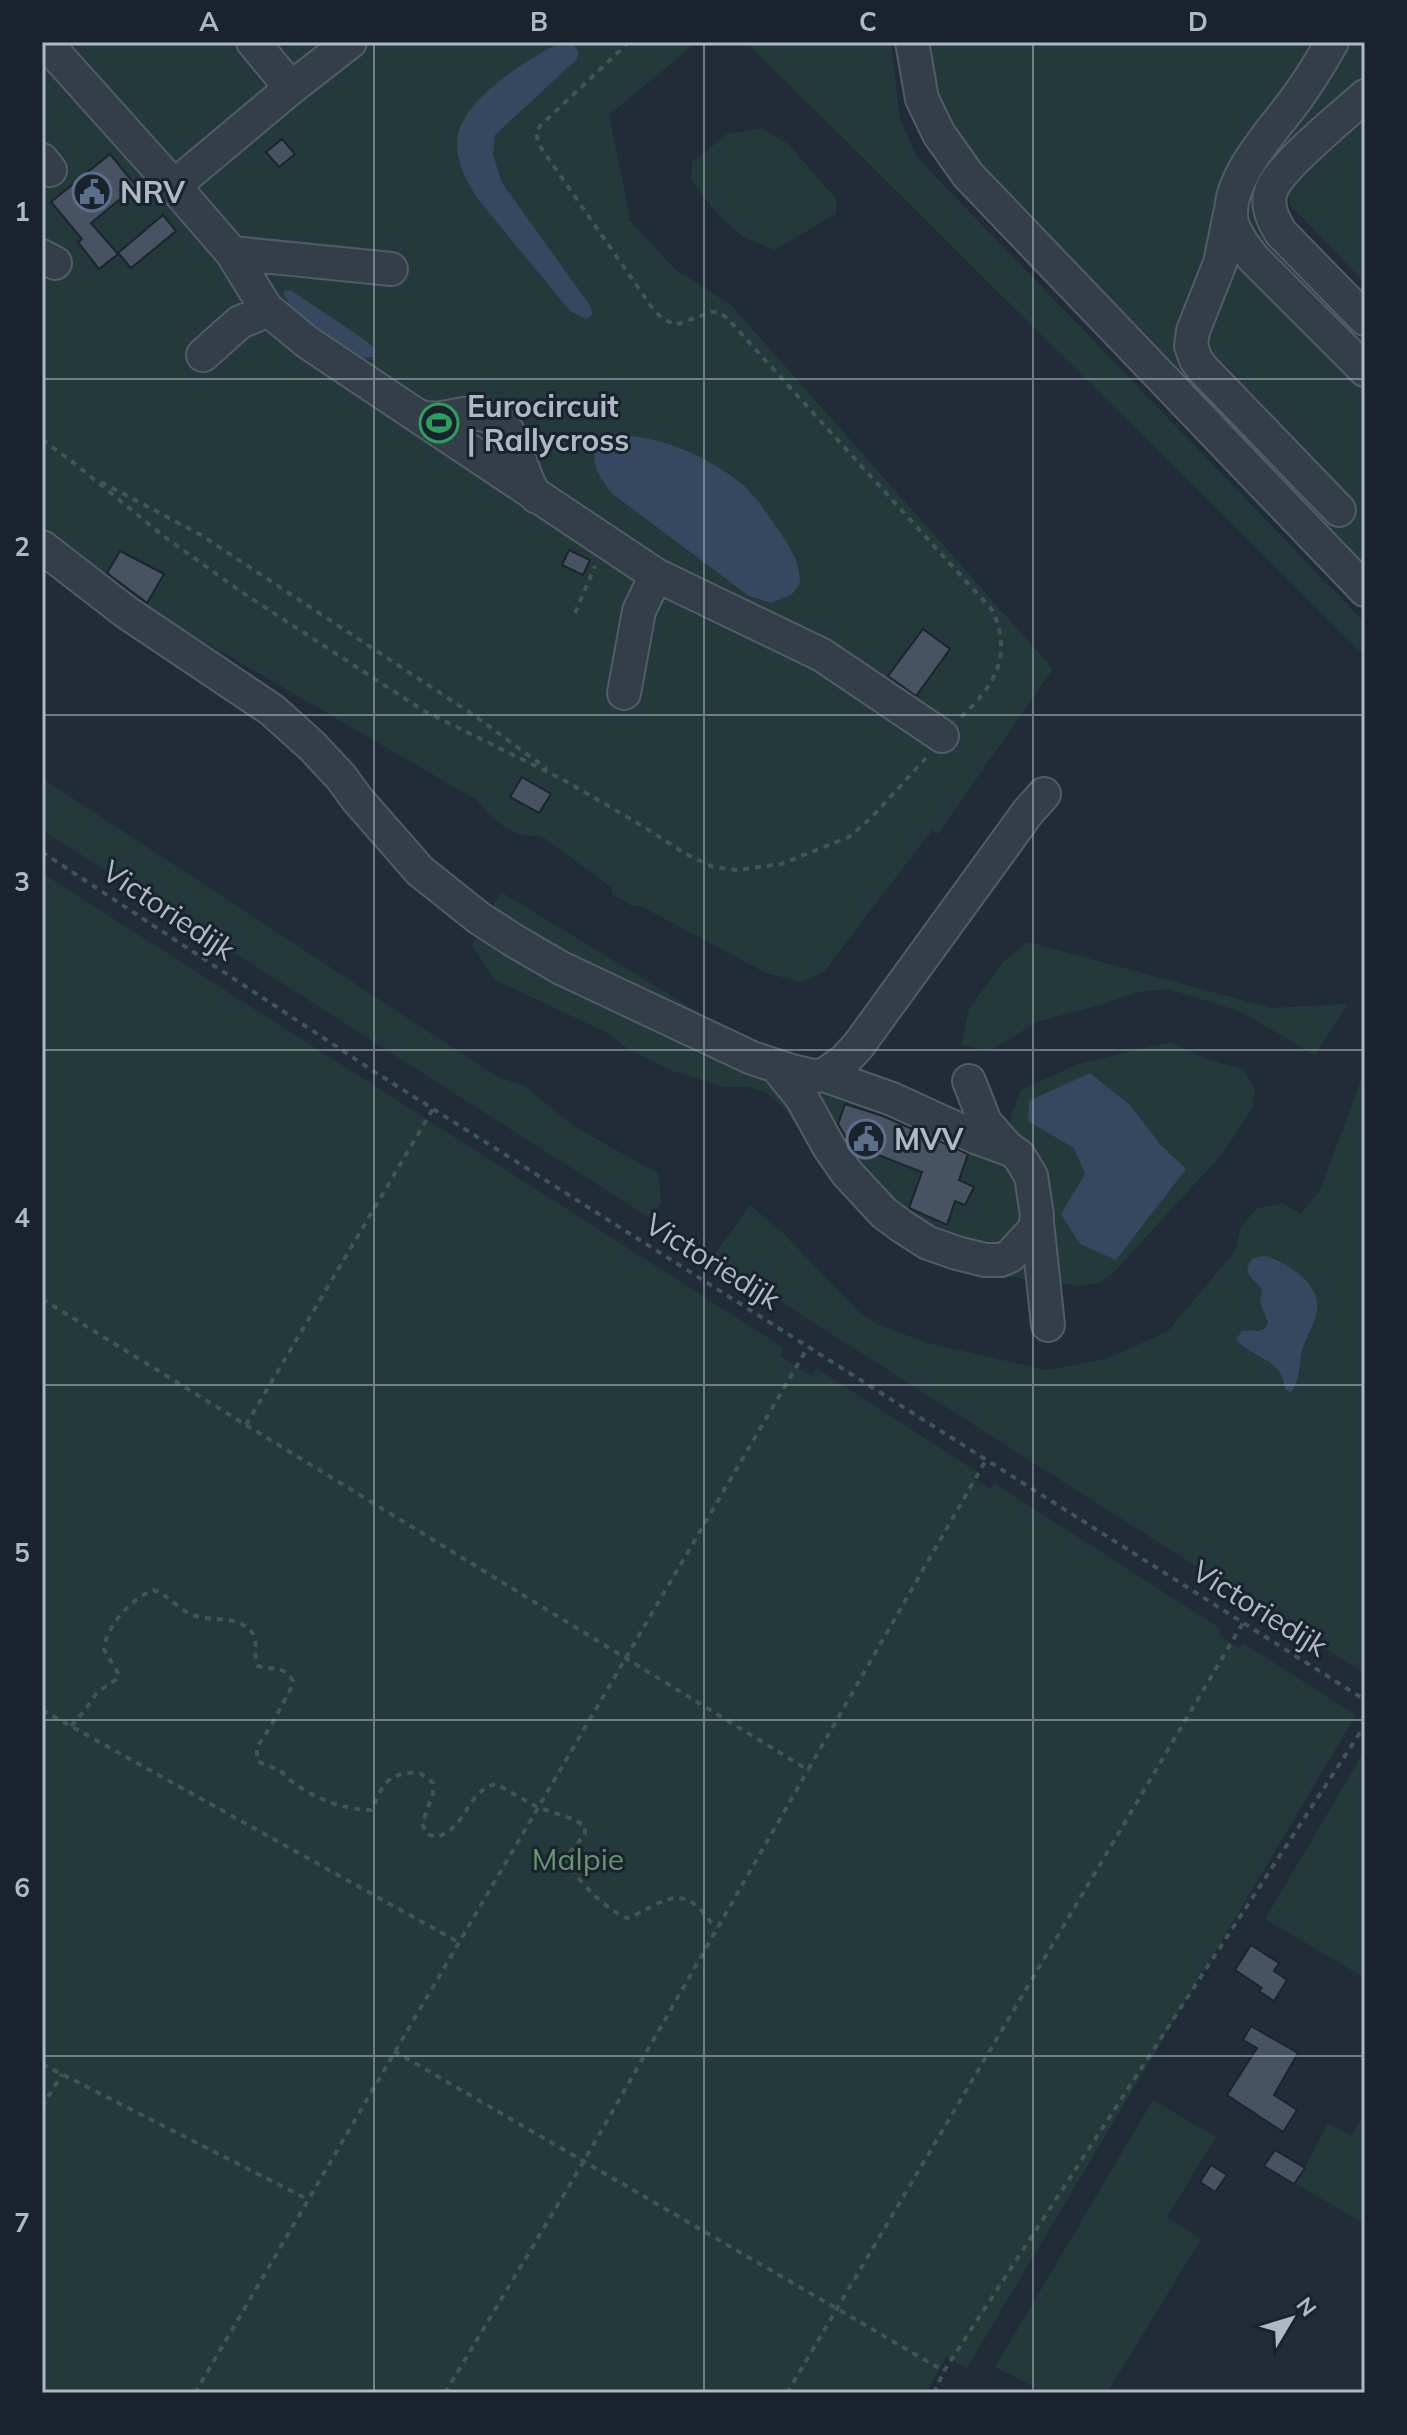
<svg xmlns="http://www.w3.org/2000/svg" width="1407" height="2435" font-family="Mulish,sans-serif">
<style>
.green{fill:#24393a;fill-rule:evenodd}
.water{fill:#35485f}
.building{fill:#475362;stroke:#1c252f;stroke-width:2}
.lines{fill:none;stroke-linecap:round;stroke-linejoin:round}
.minor-casing{stroke:#525b66;stroke-width:36}
.path{stroke:#405556;stroke-width:4;stroke-dasharray:6 6;stroke-linecap:butt}
.minor{stroke:#343e48;stroke-width:32}
.grid{fill:none;stroke:#afb8c5;stroke-width:2;stroke-opacity:0.55}
.labels{text-anchor:middle;dominant-baseline:central;stroke-width:6;stroke-linejoin:round;paint-order:stroke}
.poi-label{font-size:30px;font-weight:bold;fill:#afb8c5;stroke:#1a232d;text-anchor:start}
.street-label{font-size:30px;fill:#afb8c5;stroke:#1a232d}
.park-label{font-size:30px;fill:#66956f;stroke:#1a232d}
.neatline{fill:none;stroke:#afb8c5;stroke-width:3}
.grid-label{font-size:26px;text-anchor:middle;font-weight:bold;fill:#afb8c5}
</style>
<rect width="100%" height="100%" fill="#212c38"/>
<path class="green" d="M42,42H697L609,115L630,217L628,219L681,275L683,274L731,305L1053,669L938,834L932,830L824,972L801,982L766,973L639,905L632,906L612,894V888L544,838C535,834 527,837 519,834C503,828 487,815 478,801L174,624H156L42,541Z
M746,42H891L900,119L917,157L1365,623V656Z
M918,42H1365V83L1263,183L1365,334V579L956,148Z
M1365,115V283L1291,206L1287,193L1292,183Z
M761,128L788,144L837,200L836,214L774,250L743,237L718,215L691,180L692,162L727,134Z
M42,778L496,1076L524,1086L575,1127L659,1174L661,1203L650,1218L42,830Z
M42,873L784,1348L780,1356L812,1376L816,1368L976,1471L973,1478L990,1489L994,1483L1221,1629L1219,1635L1239,1648L1243,1643L1356,1715L967,2368L946,2357L926,2393H42Z
M501,892L729,1031L755,1040L822,1079L989,1145L1012,1119L1010,1118L1021,1090L1078,1064L1170,1042L1206,1059L1243,1069L1255,1090L1252,1109L1223,1153L1112,1274L1098,1283L1078,1286L1006,1276L938,1256L910,1242L846,1198L784,1108L767,1093L748,1087H724L673,1071L628,1049L607,1033L494,979L472,945ZM1131,1106L1160,1144L1186,1169L1085,1174L1074,1148Z
M1028,942L1271,1008L1348,1004L1315,1055L1241,1012L1169,989L1134,993L1104,1004L1039,1021L990,1051L961,1045L969,1009L1004,961Z
M1365,1070V1674L712,1258L750,1205L783,1233L859,1312L877,1324L927,1343L1047,1370L1107,1359L1168,1331L1235,1251L1241,1227L1256,1209L1283,1203L1301,1214L1320,1190ZM1274,1258L1298,1275L1313,1325C1302,1345 1299,1364 1296,1386L1285,1389C1281,1362 1254,1354 1236,1339L1242,1331C1253,1329 1263,1335 1268,1323L1262,1307V1290L1254,1279Z
M1365,1750V1978L1265,1919Z
M1153,2100L1216,2137L1167,2217L1201,2239L1107,2393H1046L995,2367Z
M1365,2113V2224L1296,2184L1328,2123L1351,2136Z"/>
<path class="water" d="M561,42H572L579,53L577,59L495,135L493,155L502,183L589,304L593,314L587,319L570,311L477,198C468,182 457,165 457,145C456,101 527,60 561,42Z
M286,290L292,291L365,340L373,347L374,357L364,358L298,316L283,294Z
M613,434C660,436 707,455 743,485C757,498 767,513 777,528C790,547 800,561 800,584L792,594L771,603L749,596L614,495C599,479 587,459 599,438Z
M1090,1073L1131,1106L1160,1144L1186,1169L1116,1260L1080,1244L1061,1214L1085,1174L1074,1148L1028,1121L1029,1101Z
M1265,1256C1287,1262 1321,1284 1317,1310C1315,1325 1306,1337 1302,1351C1299,1364 1300,1382 1291,1392L1285,1389C1281,1356 1251,1359 1236,1339L1242,1331C1253,1329 1263,1335 1268,1323L1260,1302L1262,1290C1253,1276 1240,1275 1253,1258Z"/>
<path class="building" d="M282,139L295,154L279,167L266,152Z
M110,154L136,186L91,223L118,254L99,269L78,242L82,239L51,202Z
M163,215L176,231L131,268L118,253Z
M569,550L590,560L583,575L562,565Z
M120,551L164,574L147,603L107,573Z
M923,629L950,649L916,696L888,676Z
M522,777L551,794L539,813L510,797Z
M845,1104L883,1116L968,1154L959,1180L974,1187L965,1205L955,1201L947,1225L909,1208L922,1172L850,1144L838,1124Z
M1251,1945L1279,1963L1274,1971L1287,1980L1274,2001L1259,1991L1262,1988L1235,1970Z
M1251,2026L1298,2053L1274,2095L1297,2110L1283,2132L1227,2095L1257,2048L1243,2040Z
M1275,2150L1305,2168L1294,2184L1264,2166Z
M1211,2165L1227,2175L1215,2192L1200,2182Z"/>
<g class="lines">
<defs>
<path id="minor" d="M45,42L174,186L291,88
M253,42L291,88L350,42
M912,42L922,99L939,134L968,175L1365,590
M1332,42C1322,60 1311,78 1299,95C1276,128 1223,180 1232,223C1236,237 1246,249 1255,260L1365,370
M1365,96C1344,115 1278,168 1271,191C1266,206 1273,220 1281,233L1365,319
M42,160L50,170
M174,186L232,253L266,308L307,342L656,575L822,655L942,736
M1230,214L1220,263L1193,331L1191,346L1196,360L1201,367L1339,510
M232,253L391,269
M42,256L55,263
M203,355L240,322L255,316L266,308
M419,416C442,424 459,410 480,414C523,422 514,470 537,497
M42,547L126,612L272,710L312,746L341,777L357,799L420,871L479,918L513,940L561,968L752,1058L792,1071L813,1076L824,1075L844,1061L858,1046L1028,812L1044,794
M624,693L639,611L656,575
M776,1066L802,1098L829,1147L847,1173L884,1213L903,1227L928,1243L957,1253L985,1260H1001L1010,1256L1035,1229L1037,1215L1031,1176L1019,1156L1011,1150L973,1136L892,1099L824,1075
M969,1081L985,1122L1006,1146
M1037,1222L1048,1325"/>
</defs>
<use href="#minor" class="minor-casing"/>
<path class="path" d="M629,42L540,126L536,133L539,145L653,309L662,318L675,325L712,312H717L726,317L993,611C1013,658 994,686 960,718
M42,440L69,459L166,538L243,593L424,711L560,778L636,822L686,854L713,867L737,870L781,864L849,837L871,818L926,758
M101,482L201,535L475,716L547,769
M575,613L595,566
M42,852L378,1074L1365,1700
M42,1299L246,1425L433,1109
M246,1425L808,1770L986,1460
M42,1710L458,1942
M71,1726C81,1716 88,1706 96,1694C101,1688 111,1684 118,1678V1673L104,1649C107,1625 131,1599 153,1590C169,1595 179,1611 196,1616C215,1622 236,1615 251,1631C260,1641 252,1654 258,1666C275,1671 282,1664 293,1681L290,1690L271,1726L257,1747V1760C264,1766 272,1766 280,1771C285,1774 289,1780 294,1783C316,1799 344,1810 371,1810C376,1803 376,1799 380,1792C388,1775 403,1772 420,1773L433,1783V1793L422,1824L427,1834L436,1837C467,1829 466,1791 496,1784L537,1807L573,1819L585,1826V1834L566,1857C573,1878 606,1910 627,1918C652,1910 675,1884 699,1908C705,1914 710,1922 716,1928
M394,2051L944,2371
M42,2064L307,2199
M42,2107L62,2074
M195,2393L808,1347
M445,2393L584,2161L808,1770
M787,2393L1243,1623
M934,2393L944,2371L1365,1725"/>
<use href="#minor" class="minor"/>
</g>
<path class="grid" d="M374,42V2393M704,42V2393M1033,42V2393M42,379H1365M42,715H1365M42,1050H1365M42,1385H1365M42,1720H1365M42,2056H1365"/>
<defs>
<symbol id="civic-ring" viewBox="-11 -11 22 22"><circle r="9.5" fill="#1a232d" stroke="#5c6f8a" stroke-width="1.5"/><path d="M-.6-6.5H3V-4.5H.6V-3L4-1V1h2V6H-6V1h2V-1L-.6-3ZM-1.2 2.5V6h2.4V2.5Z" fill="#5c6f8a"/></symbol>
<symbol id="stadium-ring" viewBox="-11 -11 22 22"><circle r="9.5" fill="#1a232d" stroke="#2e9e5b" stroke-width="1.5"/><path d="M0-5a6.5 5 0 1 0 0 10a6.5 5 0 1 0 0-10ZM-3.5-1.8h7v3.6h-7Z" fill="#2e9e5b"/></symbol>
</defs>
<g fill-rule="evenodd">
<use href="#civic-ring" x="70" y="170" width="44" height="44"/>
<use href="#stadium-ring" x="417" y="401" width="44" height="44"/>
<use href="#civic-ring" x="844" y="1117" width="44" height="44"/>
</g>
<g class="labels">
<g class="poi-label">
<text x="120" y="192">NRV</text>
<text x="467" y="406">Eurocircuit<tspan x="467" dy="34">| Rallycross</tspan></text>
<text x="894" y="1139">MVV</text>
</g>
<g class="street-label">
<text transform="translate(169 910) rotate(34)">Victoriedijk</text>
<text transform="translate(713 1261) rotate(32)">Victoriedijk</text>
<text transform="translate(1260 1608) rotate(32)">Victoriedijk</text>
</g>
<g class="park-label">
<text x="578" y="1859">Malpie</text>
</g>
</g>
<rect width="1407" height="2435" fill="none" stroke="#1a232d" stroke-width="88"/>
<g transform="translate(1291 2319) rotate(52)" stroke="#1a232d" stroke-width="6" paint-order="stroke">
<path d="M0-6L14 30L0 20L-14 30Z" fill="#afb8c5"/>
<text y="-12" font-size="22" font-weight="bold" text-anchor="middle" fill="#afb8c5">N</text>
</g>
<rect x="44" y="44" width="1319" height="2347" class="neatline"/>
<g class="grid-label">
<text x="209" y="31">A</text>
<text x="539" y="31">B</text>
<text x="868" y="31">C</text>
<text x="1198" y="31">D</text>
<text x="22" y="221">1</text>
<text x="22" y="556">2</text>
<text x="22" y="891">3</text>
<text x="22" y="1227">4</text>
<text x="22" y="1562">5</text>
<text x="22" y="1897">6</text>
<text x="22" y="2232">7</text>
</g>
</svg>
